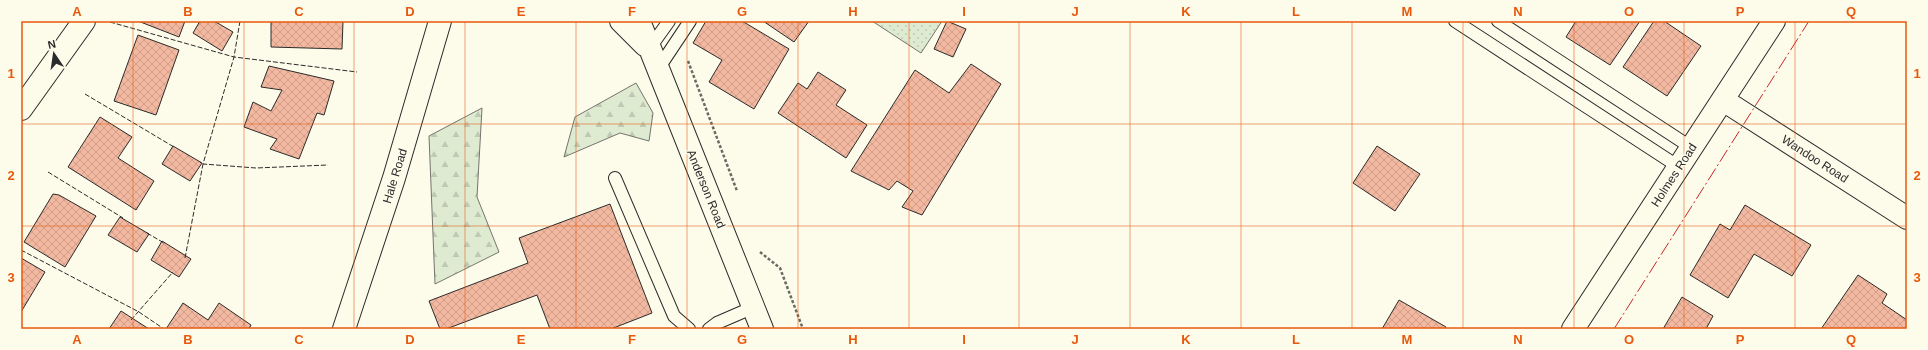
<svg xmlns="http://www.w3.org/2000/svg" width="1928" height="350" font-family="Helvetica,sans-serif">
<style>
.green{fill:url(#green-dots);stroke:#74746e}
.forest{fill:url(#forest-firs);stroke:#74746e}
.building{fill:url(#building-cross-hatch);stroke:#2b2b2b}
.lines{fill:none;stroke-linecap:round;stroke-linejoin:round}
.lane-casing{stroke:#2b2b2b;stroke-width:14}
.street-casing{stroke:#2b2b2b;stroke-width:24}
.secondary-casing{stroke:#2b2b2b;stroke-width:24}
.path{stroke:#6a6964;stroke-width:2.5;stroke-dasharray:3 2;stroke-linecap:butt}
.lane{stroke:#fdfbea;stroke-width:12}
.street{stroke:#fdfbea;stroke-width:22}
.secondary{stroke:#fdfbea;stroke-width:22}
.fence{stroke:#2b2b2b;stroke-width:1;stroke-dasharray:5 2;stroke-linecap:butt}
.power{stroke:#c62828;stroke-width:1;stroke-dasharray:14 3 2 3;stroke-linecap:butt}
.grid{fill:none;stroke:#e8590c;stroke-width:1;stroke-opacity:0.55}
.labels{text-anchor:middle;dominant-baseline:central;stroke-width:3;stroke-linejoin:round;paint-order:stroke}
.street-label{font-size:12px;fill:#2b2b2b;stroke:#fdfbea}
.neatline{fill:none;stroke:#e8590c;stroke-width:1.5}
.grid-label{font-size:13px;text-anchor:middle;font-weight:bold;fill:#e8590c}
</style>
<defs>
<pattern id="green-dots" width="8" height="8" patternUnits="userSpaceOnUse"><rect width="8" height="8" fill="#deebd1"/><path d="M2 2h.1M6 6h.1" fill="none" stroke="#bfcab4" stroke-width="1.8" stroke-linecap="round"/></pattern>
<pattern id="forest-firs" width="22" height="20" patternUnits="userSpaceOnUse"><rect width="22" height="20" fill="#deebd1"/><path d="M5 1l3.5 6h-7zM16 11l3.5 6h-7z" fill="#bfcab4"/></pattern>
<pattern id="building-cross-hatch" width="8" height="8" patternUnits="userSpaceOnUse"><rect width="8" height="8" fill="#f2b8a0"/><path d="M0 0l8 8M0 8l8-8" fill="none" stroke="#d09e8a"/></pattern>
</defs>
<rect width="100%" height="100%" fill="#fdfbea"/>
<path class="green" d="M872,21H942L921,53Z"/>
<path class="forest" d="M636,83L653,113L649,141L620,133L564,157L575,117Z
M482,108L477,197L499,252L435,284L429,136Z"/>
<path class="building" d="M138,21H185L179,37Z
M200,21H214L233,32L222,51L193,33Z
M271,21H343L342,49L271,47Z
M706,21H742L789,49L754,109L709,82L722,60L693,43Z
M763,21H809L794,42Z
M947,21L966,29L953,57L934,49Z
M1576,21H1640L1610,65L1566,37Z
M1654,21H1664L1701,46L1667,96L1623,67Z
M138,35L179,50L156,115L114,101Z
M971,64L1001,84L922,215L902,207L913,191L897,181L889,190L851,171L915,70L949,93Z
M269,66L334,81L324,115L317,113L299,159L270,149L277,139L244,127L253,102L271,111L282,90L261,87Z
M818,72L846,90L836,105L867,125L846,158L778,113L798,83L807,89Z
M100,117L132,137L118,158L154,181L136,210L68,167Z
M173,146L202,163L190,181L162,164Z
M1377,146L1420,174L1395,211L1353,183Z
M53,194L59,195L96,216L65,267L24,242Z
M610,204L652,313L611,329H550L537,295L446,329H440L429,301L528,263L519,238Z
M1745,205L1811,245L1792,276L1754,254L1728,298L1690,275L1720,224L1730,230Z
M120,217L149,234L137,252L108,235Z
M162,241L191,259L179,277L151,260Z
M21,258L45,272L21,312Z
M1858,275L1887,294L1882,303L1907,320V329H1821Z
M1682,297L1713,316L1706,329H1663Z
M1399,300L1446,327L1445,329H1382Z
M183,303L208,320L219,303L251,325L249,329H166Z
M121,311L149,329H109Z"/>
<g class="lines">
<defs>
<path id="lane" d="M1455,21L1679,167
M1498,21L1692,148
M649,49L669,21
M658,69L690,21
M615,178L674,316L689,329
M709,329L717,323L754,307"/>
<path id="street" d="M1723,100L1907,218
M21,109L84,21"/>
<path id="secondary" d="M621,21L645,45
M639,21L762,329
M344,329L394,178L440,21
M1573,329L1774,21"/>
</defs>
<use href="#lane" class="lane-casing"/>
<use href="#street" class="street-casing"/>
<use href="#secondary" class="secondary-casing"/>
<path class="path" d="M688,61L737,191
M760,252L780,268L803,329"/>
<use href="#lane" class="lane"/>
<use href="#street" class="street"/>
<use href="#secondary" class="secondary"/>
<path class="fence" d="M240,21L234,57L203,164L256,168L328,165
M110,22L234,57L357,72
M85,94L174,147
M48,172L123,218
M147,233L164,243
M21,250L139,312L164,329
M185,258L203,164L200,162
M131,320L173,272"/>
<path class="power" d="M1614,329L1809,21"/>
</g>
<path class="grid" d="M133,21V329M244,21V329M354,21V329M465,21V329M576,21V329M687,21V329M798,21V329M909,21V329M1019,21V329M1130,21V329M1241,21V329M1352,21V329M1463,21V329M1574,21V329M1684,21V329M1795,21V329M21,124H1907M21,226H1907"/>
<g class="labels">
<g class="street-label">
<text transform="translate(1815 159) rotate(33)">Wandoo Road</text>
<text transform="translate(1674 175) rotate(-57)">Holmes Road</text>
<text transform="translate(395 176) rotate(-73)">Hale Road</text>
<text transform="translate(706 189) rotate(68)">Anderson Road</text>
</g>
</g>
<rect width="1928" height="350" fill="none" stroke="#fdfbea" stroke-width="44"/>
<g transform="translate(54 54) rotate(347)" stroke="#fdfbea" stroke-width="3" paint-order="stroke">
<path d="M0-3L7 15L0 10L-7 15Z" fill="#2b2b2b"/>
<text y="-6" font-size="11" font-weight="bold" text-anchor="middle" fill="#2b2b2b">N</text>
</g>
<rect x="22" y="22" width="1884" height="306" class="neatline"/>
<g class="grid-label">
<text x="77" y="16">A</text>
<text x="188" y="16">B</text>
<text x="299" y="16">C</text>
<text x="410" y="16">D</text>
<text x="521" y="16">E</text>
<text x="632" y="16">F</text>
<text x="742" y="16">G</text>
<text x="853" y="16">H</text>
<text x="964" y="16">I</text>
<text x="1075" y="16">J</text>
<text x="1186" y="16">K</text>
<text x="1296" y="16">L</text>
<text x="1407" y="16">M</text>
<text x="1518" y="16">N</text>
<text x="1629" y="16">O</text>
<text x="1740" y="16">P</text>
<text x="1851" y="16">Q</text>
<text x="11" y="78">1</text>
<text x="1917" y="78">1</text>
<text x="11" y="180">2</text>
<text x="1917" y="180">2</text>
<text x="11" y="282">3</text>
<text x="1917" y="282">3</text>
<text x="77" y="344">A</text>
<text x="188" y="344">B</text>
<text x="299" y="344">C</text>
<text x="410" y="344">D</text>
<text x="521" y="344">E</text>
<text x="632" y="344">F</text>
<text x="742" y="344">G</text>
<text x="853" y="344">H</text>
<text x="964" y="344">I</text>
<text x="1075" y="344">J</text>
<text x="1186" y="344">K</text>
<text x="1296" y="344">L</text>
<text x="1407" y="344">M</text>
<text x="1518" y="344">N</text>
<text x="1629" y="344">O</text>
<text x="1740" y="344">P</text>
<text x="1851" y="344">Q</text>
</g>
</svg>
